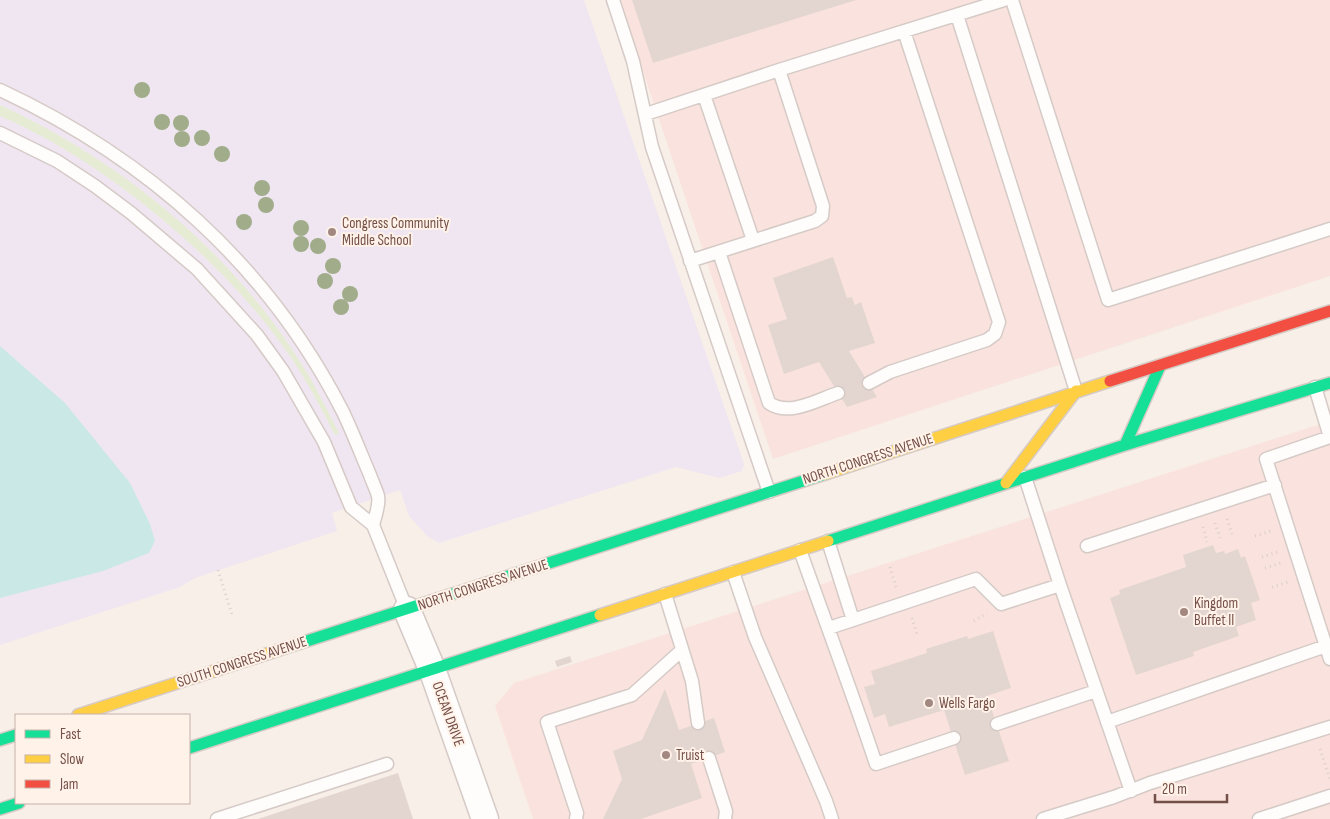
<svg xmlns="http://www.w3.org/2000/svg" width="1330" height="819" font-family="'Sofia Sans Condensed',sans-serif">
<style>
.commercial{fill:#fae3de}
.education{fill:#f0e6f1}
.green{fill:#e6ecd3}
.water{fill:#cae9e6}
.building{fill:#e3d5d0}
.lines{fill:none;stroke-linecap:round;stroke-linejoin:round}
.lane-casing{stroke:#d5cac6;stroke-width:15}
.street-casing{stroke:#d5cac6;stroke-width:29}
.fast-casing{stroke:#d6cac5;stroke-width:14}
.slow-casing{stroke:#d6cac5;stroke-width:14}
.jam-casing{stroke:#d6cac5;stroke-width:14}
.path{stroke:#dacfcc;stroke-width:3;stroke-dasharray:1 4;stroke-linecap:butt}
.lane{stroke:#fefdfc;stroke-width:12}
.street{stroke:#fefdfc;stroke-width:26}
.fast{stroke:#16e098;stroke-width:11}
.slow{stroke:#ffcf43;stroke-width:11}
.jam{stroke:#f24e42;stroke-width:11}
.tree{fill:#a0ac8a}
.poi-dot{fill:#a28880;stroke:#fff2e9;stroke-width:2}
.labels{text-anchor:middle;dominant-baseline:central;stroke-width:4;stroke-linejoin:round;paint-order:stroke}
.poi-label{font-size:15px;fill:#755048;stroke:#fff2e9;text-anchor:start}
.street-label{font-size:15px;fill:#755048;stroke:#fff2e9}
</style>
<rect width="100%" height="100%" fill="#f7efe8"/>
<path class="commercial" d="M619,0H1330V276L773,459Z
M1330,421V819H533L495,706L514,683Z"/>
<path class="education" d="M0,0H584L744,464L742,471L719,478L676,467L439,543L427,536L409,516L400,490L332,513L337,531L195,578L180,587L0,645Z"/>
<path class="green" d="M0,105C119,160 228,248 299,360C314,383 326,408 339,433L335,435C321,408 307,381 290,356C227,263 104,160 0,116Z"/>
<path class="water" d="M0,346L65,403L130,483L150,524L155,541L149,553L103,571L0,598Z"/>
<path class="building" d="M632,0H856L653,63Z
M833,257L847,298L852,297L855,305L861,302L875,343L849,351L877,397L847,407L819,362L784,374L768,325L787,319L773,278Z
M1213,545L1216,553L1224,551L1225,554L1238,549L1241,558L1245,556L1260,600L1251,603L1256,620L1236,627L1239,636L1193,652L1194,656L1136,675L1110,598L1120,594L1119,590L1186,567L1183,555Z
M993,631L1011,688L987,696L1009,761L965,775L944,710L889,727L885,714L874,718L864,687L875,684L871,671L927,653L926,649L967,636L968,639Z
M570,656L572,662L557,667L555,661Z
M665,689L679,730L714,718L725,752L691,764L702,798L641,819H603L622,779L613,751L642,740Z
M398,773L413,819H258Z"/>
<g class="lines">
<defs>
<path id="lane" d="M613,0L633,61L652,147L769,492
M1012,0L1108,300L1330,229
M957,15L1076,391
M0,90C148,159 268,265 343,412C353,433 361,454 370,475C372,481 376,489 378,496C380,504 375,517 373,525
M704,95L753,240
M646,114L779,70L1004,0
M0,133L57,161L95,186L131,213L197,269L257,335L283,371L324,442L351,507L373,525L407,610
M719,252L769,403C789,417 817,400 838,393
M690,261L815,221L822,216L823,206L779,70
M869,383L890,372L987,340L995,334L999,322L904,31
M1315,387L1330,437
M1330,437L1266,459L1330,659
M1025,477L1060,585L1131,791
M828,541L853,620
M1087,546L1275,485
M800,550C825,621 852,692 876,764L954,738
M733,572L755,637L826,801L832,819
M665,594L692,681L698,723
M829,628L976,579L1001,604L1060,585
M1107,722L1326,646
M997,724L1096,691
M709,758L726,811L725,819
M217,819L387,764
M576,819L577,813L547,722L632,695L682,650
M1043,819L1114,797L1150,783L1330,727
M1259,819L1330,796"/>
<path id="street" d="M407,610L432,669L485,819"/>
<path id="fast" d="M1125,445L1160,366
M828,541L1125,445L1330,383
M285,648L825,474
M0,740L16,735
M189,748L600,615
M0,809L19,803"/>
<path id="slow" d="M825,474L1110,381
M1006,483L1076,391
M600,615L828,541
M78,715L285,648"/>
<path id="jam" d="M1110,381L1330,311"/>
</defs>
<use href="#lane" class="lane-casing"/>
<use href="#street" class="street-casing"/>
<use href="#fast" class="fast-casing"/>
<use href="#slow" class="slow-casing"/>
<use href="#jam" class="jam-casing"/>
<path class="path" d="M1227,519L1232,534
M1215,523L1220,538
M1203,527L1207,542
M1255,536L1271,531
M1262,557L1278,552
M890,567L896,587
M1265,568L1281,563
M218,570L232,615
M1272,587L1288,582
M912,618L917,635
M974,621L987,613
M1320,749L1330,779"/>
<use href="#lane" class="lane"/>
<use href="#street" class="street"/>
<use href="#fast" class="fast"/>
<use href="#slow" class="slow"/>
<use href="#jam" class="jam"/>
</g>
<g class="tree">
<circle cx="142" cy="90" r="8"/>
<circle cx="162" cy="122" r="8"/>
<circle cx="181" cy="123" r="8"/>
<circle cx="202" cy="138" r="8"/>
<circle cx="182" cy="139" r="8"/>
<circle cx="222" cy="154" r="8"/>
<circle cx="262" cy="188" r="8"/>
<circle cx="266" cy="205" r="8"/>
<circle cx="244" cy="222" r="8"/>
<circle cx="301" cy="228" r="8"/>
<circle cx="301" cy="244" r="8"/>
<circle cx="318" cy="246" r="8"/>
<circle cx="333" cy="266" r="8"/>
<circle cx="325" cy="281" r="8"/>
<circle cx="350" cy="294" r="8"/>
<circle cx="341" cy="307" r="8"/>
</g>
<g class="poi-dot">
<circle cx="332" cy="232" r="5"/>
<circle cx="1184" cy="612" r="5"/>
<circle cx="929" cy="703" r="5"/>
<circle cx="666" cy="755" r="5"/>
</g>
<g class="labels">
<g class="poi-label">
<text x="342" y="223">Congress Community<tspan x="342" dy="17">Middle School</tspan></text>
<text x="1194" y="603">Kingdom<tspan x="1194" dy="17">Buffet II</tspan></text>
<text x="939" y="703">Wells Fargo</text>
<text x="676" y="755">Truist</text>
</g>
<g class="street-label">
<text transform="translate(868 459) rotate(-18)">NORTH CONGRESS AVENUE</text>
<text transform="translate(483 585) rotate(-18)">NORTH CONGRESS AVENUE</text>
<text transform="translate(242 662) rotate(-18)">SOUTH CONGRESS AVENUE</text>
<text transform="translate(448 714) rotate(70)">OCEAN DRIVE</text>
</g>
</g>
<rect x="15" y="714" width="175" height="90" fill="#fff2e9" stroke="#c8b1a9"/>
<rect x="25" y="730" width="25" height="8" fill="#16e098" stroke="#c8b1a9"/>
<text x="60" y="739" font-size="15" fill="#755048">Fast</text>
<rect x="25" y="755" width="25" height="8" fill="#ffcf43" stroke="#c8b1a9"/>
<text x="60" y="764" font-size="15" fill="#755048">Slow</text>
<rect x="25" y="780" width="25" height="8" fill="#f24e42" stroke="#c8b1a9"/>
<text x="60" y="789" font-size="15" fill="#755048">Jam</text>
<path d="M1155 794v8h72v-8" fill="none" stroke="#755048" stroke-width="2.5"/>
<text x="1162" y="794" font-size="15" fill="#755048" stroke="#fff2e9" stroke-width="4" paint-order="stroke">20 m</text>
</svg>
